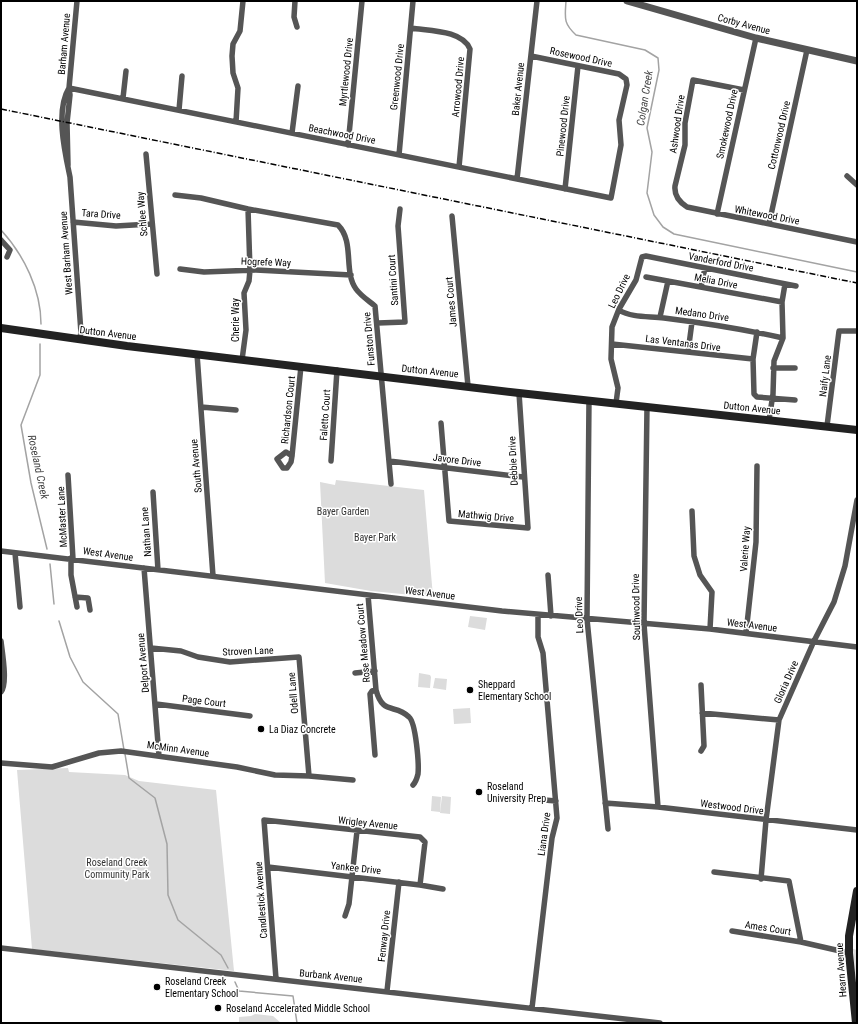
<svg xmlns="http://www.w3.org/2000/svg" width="858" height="1024" font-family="'Roboto Condensed',sans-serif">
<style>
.green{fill:#dcdcdc}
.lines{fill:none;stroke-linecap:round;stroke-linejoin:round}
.stream{stroke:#a3a3a3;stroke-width:1.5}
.minor{stroke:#555;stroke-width:5.5}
.tertiary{stroke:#555;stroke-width:7}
.secondary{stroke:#222;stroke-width:8}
.rail{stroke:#000;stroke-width:1.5;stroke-dasharray:6 2 1 2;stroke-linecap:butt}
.poi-dot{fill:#000;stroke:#fff;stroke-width:1.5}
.labels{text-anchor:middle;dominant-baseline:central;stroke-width:3;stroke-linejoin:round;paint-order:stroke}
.street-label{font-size:10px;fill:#000;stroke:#fff}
.park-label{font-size:10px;fill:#333;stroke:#fff}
.poi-label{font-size:10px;fill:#000;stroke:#fff;text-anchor:start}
.water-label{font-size:11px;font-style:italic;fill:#444;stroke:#fff}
</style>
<rect width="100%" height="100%" fill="#fff"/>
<path class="green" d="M336,480L424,490L433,597L371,591L325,583L320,482L335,485Z
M470,616L487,618L485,630L468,627Z
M419,673L430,675L431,677L430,688L418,687Z
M435,678L447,679L446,690L433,688Z
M470,708L471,723L454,724L453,709Z
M68,768L69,772L125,775L139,781L216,790L234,971L32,949L17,770Z
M432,796L441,797L440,812L431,811Z
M442,796L451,797L450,814L440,813Z
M853,949L857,950V995Z
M255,1014L273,1016L281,1023H239V1017L251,1016Z"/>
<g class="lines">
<path class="stream" d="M566,1C565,18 563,23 576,35L645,50L658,58L659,70L647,128L652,152L647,193L654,215L663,227L674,234L857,272
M1,230C24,255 41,290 41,324
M40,344V375L21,425L31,483L47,549
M50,564L54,604
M59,621L70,657L83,682L118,714L124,750
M125,754L129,778L155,798L167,844L168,895L178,920L221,955L228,968
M235,982L239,991L293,996L297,1023"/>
<path class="minor" d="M295,1L294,17L297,27
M411,28C429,31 462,30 470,49L459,167
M69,88L611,198L621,145L619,120L627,85L626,79L619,74L531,56
M69,88C55,111 65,153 70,177L81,333L79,340
M744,90L693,80L685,123V145L675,186C674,196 679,202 687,207L857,242
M123,98L126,71
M179,110L182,76
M236,122L238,88L233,73L232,56L233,44L240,31L243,1
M292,133L298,86
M348,145L362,1
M146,154L157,274
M399,155L413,1
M68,165L67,123L70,95L69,88L77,1
M847,176L857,185
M517,179L537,1
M565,189L578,66
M175,195L201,198L248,209L338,225C355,242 343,271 356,289C361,296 369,301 375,306L391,484
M717,214L756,38
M452,216L468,386
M73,222L116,226L151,224
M769,224L807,50
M1,240L10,250L7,257
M180,269L204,272L256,270L351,275
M646,277L782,302
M701,287L705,268
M619,310C632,318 649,316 664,318C704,323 743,329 783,338
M660,317L668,281
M378,323L405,322L398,226L400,209
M757,332L753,359L754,394L757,397L795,400
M612,344L753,359
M688,352L692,322
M197,354L213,576
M242,360L246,330L244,293L249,281L250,270L248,209
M773,368H795
M589,400L587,619L608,829
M616,403L618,388L611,359L612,327L619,309L636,280L642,257L646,256L796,286
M201,407L236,410
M647,407L644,624L658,807
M769,420L773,394L774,361L783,338L782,302L785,284
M441,423L449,521L528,528L519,393
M827,426L839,331H857
M292,456L286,452L277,459L283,468H287L291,462L292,456L301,366
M331,461L337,370
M389,461L523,477
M68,475L73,559
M153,492L158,570
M692,511L694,556L700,575L712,592L710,629
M1,551L502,611L710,629L857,647
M15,553L20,607
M71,558V575L77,607
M144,568L159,756
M548,575L551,616
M368,595L376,690C383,716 395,703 409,717C416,723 419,764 418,774C417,778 416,782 413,785
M75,597L88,598L90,610
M746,633L756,542L757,466
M1,641C2,651 8,684 1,692
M151,648L181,651L198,657L230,662L299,657L309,776
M355,673L375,671
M701,685L704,746L701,751
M156,704L250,716
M702,713L779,720
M375,755L370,694L372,691L376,690
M1,763L52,767L99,753L121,751L237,767L275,775L309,776L353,780
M533,799L556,801
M605,803L658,807L857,830
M268,867L420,885L443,889
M714,872L789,881L801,942
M761,879L766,820L779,720L814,641L834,602L845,566L857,500
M345,916L349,904L357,831
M732,931L801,942L849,953
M1,948L660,1023
M276,979L264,820L420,837L425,842L420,885
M387,991L399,882
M532,1008L552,838L557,818L543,653L538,637V615"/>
<path class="tertiary" d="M627,1L756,38L857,61"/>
<path class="secondary" d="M1,328L127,346L519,393L857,430
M856,1023L849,953V936L857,891"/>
<path class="rail" d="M1,109L857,283"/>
</g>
<g class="poi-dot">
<circle cx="470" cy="690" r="4"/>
<circle cx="261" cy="729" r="4"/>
<circle cx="479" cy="792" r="4"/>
<circle cx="157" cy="987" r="4"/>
<circle cx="218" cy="1008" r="4"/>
</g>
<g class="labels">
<g class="street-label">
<text transform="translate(744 24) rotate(15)">Corby Avenue</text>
<text transform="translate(64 44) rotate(-85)">Barham Avenue</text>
<text transform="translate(581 57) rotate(12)">Rosewood Drive</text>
<text transform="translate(346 72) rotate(-84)">Myrtlewood Drive</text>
<text transform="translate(397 77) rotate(-84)">Greenwood Drive</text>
<text transform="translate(458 87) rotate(-85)">Arrowood Drive</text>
<text transform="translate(518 89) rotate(-84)">Baker Avenue</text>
<text transform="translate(677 124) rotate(-82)">Ashwood Drive</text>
<text transform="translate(727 124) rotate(-78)">Smokewood Drive</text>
<text transform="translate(563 126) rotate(-84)">Pinewood Drive</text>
<text transform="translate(342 134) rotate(11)">Beachwood Drive</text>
<text transform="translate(779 135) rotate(-77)">Cottonwood Drive</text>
<text transform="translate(101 214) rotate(4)">Tara Drive</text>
<text transform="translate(142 214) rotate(-95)">Schlee Way</text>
<text transform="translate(767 215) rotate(11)">Whitewood Drive</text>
<text transform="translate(66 253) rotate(-94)">West Barham Avenue</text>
<text transform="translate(266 262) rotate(2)">Hogrefe Way</text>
<text transform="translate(721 262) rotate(11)">Vanderford Drive</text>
<text transform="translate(393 280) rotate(-94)">Santini Court</text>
<text transform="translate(716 281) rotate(11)">Melia Drive</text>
<text transform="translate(619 291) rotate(-64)">Leo Drive</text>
<text transform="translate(451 302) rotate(-95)">James Court</text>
<text transform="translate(702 314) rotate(8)">Medano Drive</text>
<text transform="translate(235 320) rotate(-90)">Cherie Way</text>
<text transform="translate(108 333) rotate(7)">Dutton Avenue</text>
<text transform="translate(369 339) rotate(-95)">Funston Drive</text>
<text transform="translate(683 343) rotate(7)">Las Ventanas Drive</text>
<text transform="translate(430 371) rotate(6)">Dutton Avenue</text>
<text transform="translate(825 376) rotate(-83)">Naify Lane</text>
<text transform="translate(752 408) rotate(6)">Dutton Avenue</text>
<text transform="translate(288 410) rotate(-84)">Richardson Court</text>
<text transform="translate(325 415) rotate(-86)">Faletto Court</text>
<text transform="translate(457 460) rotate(7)">Javore Drive</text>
<text transform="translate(513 461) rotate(-93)">Debbie Drive</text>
<text transform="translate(196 466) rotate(-95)">South Avenue</text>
<text transform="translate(486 516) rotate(5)">Mathwig Drive</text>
<text transform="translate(62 517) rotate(-93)">McMaster Lane</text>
<text transform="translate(146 532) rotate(-94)">Nathan Lane</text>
<text transform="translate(745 549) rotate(-86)">Valerie Way</text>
<text transform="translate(108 554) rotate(8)">West Avenue</text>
<text transform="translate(430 593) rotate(7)">West Avenue</text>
<text transform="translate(636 607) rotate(-91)">Southwood Drive</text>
<text transform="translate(579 615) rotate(-92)">Leo Drive</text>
<text transform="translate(752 625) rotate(7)">West Avenue</text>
<text transform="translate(363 643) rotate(-95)">Rose Meadow Court</text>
<text transform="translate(248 651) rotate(-2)">Stroven Lane</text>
<text transform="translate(143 663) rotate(-95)">Delport Avenue</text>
<text transform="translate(786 682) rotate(-66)">Gloria Drive</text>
<text transform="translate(293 693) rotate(-95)">Odell Lane</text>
<text transform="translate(204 701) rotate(7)">Page Court</text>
<text transform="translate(178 749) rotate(8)">McMinn Avenue</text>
<text transform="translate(732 807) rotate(7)">Westwood Drive</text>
<text transform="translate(368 823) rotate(6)">Wrigley Avenue</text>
<text transform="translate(544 834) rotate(-82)">Liana Drive</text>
<text transform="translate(356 868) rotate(6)">Yankee Drive</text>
<text transform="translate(261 900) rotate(-94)">Candlestick Avenue</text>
<text transform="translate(768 928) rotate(9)">Ames Court</text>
<text transform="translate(384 936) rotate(-84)">Fenway Drive</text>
<text transform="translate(841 970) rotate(-94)">Hearn Avenue</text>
<text transform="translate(331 976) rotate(6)">Burbank Avenue</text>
</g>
<g class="park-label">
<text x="343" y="511">Bayer Garden</text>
<text x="375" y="537">Bayer Park</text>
<text x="117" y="862">Roseland Creek<tspan x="117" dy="12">Community Park</tspan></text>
</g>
<g class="poi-label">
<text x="478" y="684">Sheppard<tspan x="478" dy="12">Elementary School</tspan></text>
<text x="269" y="729">La Diaz Concrete</text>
<text x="487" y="786">Roseland<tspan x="487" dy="12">University Prep</tspan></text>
<text x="165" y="981">Roseland Creek<tspan x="165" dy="12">Elementary School</tspan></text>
<text x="226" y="1008">Roseland Accelerated Middle School</text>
</g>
<g class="water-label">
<text transform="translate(645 98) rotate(-81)">Colgan Creek</text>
<text transform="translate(38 467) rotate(78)">Roseland Creek</text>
</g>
</g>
<rect width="858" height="1024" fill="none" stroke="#000000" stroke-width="4"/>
</svg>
